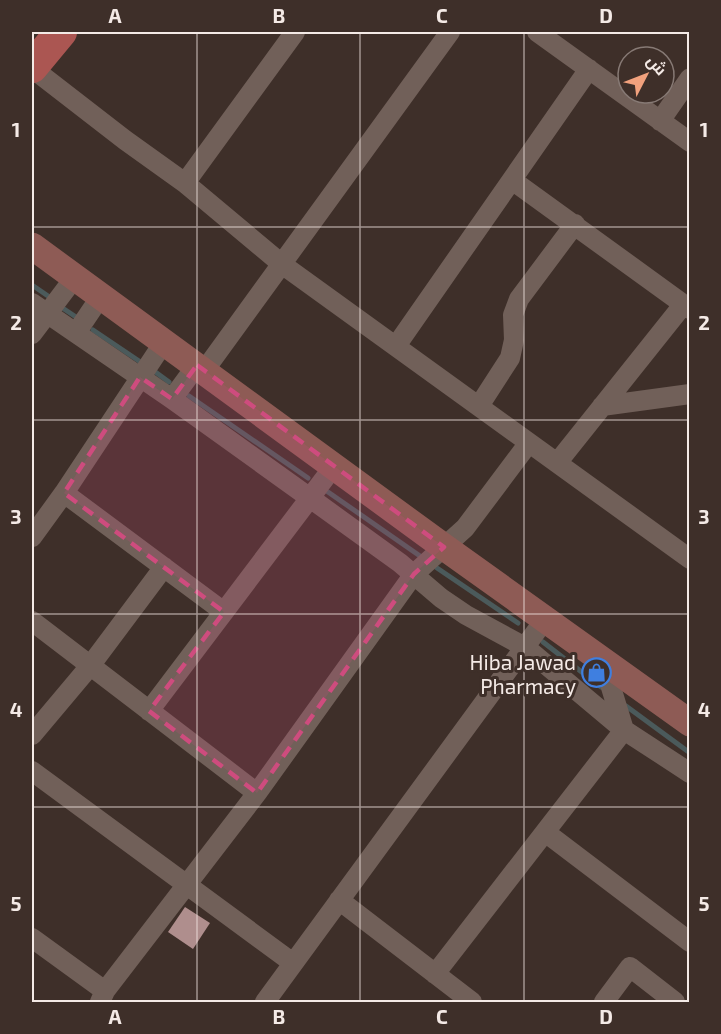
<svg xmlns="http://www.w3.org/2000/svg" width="721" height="1034" font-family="'Exo 2',Cairo,sans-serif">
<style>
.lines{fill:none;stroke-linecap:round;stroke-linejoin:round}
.stream{stroke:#4b5a5b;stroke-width:5}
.building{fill:#af8e8d}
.street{stroke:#716059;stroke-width:20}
.secondary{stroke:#8e5b55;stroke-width:27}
.primary{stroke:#ab5652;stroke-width:32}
.marked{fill:#ce4c7e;fill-opacity:0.2;stroke:#ce4c7e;stroke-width:4.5;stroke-dasharray:12 8;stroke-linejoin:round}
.grid{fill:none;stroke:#f4eae6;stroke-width:1.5;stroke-opacity:0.55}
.labels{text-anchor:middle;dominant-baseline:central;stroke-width:6;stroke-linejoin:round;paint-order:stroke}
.poi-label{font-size:21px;fill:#f4eae6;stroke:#3e2f29;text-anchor:end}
.neatline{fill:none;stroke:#f4eae6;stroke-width:2}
.grid-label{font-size:20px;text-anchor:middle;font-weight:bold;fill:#f4eae6}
</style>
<rect width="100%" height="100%" fill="#3e2f29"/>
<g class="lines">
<path class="stream" d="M32,285L48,296
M64,309L76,317
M93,330L139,361
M154,371L169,382
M189,396L308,478
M328,492L420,556
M437,568L518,623
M543,642L601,687
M626,706L690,753"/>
</g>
<path class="building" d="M185,907L210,923L193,949L168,932Z"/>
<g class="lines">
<path class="street" d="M537,32L690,142
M32,68L125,140L185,183L283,265L690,559
M660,121L690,78
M512,180L690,309
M185,183L295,32
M32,303L172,399L310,498L400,563L441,598L466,615L525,647L624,730L690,773
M76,333L101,296
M32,334L75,277
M396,346L589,69
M204,371L450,32
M172,399L197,365
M479,406L510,358L514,340L513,315L519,299L575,224
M602,406L690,394
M557,463L683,305
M64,493L224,612
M32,537L64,493L164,342
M32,621L257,793
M149,711L334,466
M32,735L90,666L164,567
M32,771L293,963
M545,832L690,942
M339,900L472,1002
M32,938L105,991
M435,974L624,730L610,684L598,659
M100,1002L105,991L257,793L414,574L465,528L528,444
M265,1002L546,618
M604,1002L630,967L675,1002"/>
<path class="secondary" d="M32,246L444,547L690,723"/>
<path class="primary" d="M32,67L61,32"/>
</g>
<path class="marked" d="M197,365L444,547L414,574L257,793L149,711L224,612L64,493L140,377L172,399Z"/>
<path class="grid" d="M197,32V1002M360,32V1002M524,32V1002M32,227H690M32,420H690M32,614H690M32,807H690"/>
<defs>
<symbol id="shop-ring" viewBox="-11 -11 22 22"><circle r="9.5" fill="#3e2f29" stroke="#3f7fe0" stroke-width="1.5"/><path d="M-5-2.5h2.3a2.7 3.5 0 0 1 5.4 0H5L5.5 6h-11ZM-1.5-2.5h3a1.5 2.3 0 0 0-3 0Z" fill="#3f7fe0"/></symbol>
</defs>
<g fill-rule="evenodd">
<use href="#shop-ring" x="580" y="656" width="33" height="33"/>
</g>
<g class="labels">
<g class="poi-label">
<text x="576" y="661">Hiba Jawad<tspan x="576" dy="24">Pharmacy</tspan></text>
</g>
</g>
<rect width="721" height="1034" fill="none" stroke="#3e2f29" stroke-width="66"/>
<g transform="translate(646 75) rotate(48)"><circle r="28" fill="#3e2f29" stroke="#877a75" stroke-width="1.5"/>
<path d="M0-4.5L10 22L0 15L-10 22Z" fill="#f1a17d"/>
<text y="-9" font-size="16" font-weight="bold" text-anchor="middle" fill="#f4eae6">ش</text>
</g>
<rect x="33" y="33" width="655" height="968" class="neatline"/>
<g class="grid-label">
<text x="115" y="23">A</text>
<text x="279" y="23">B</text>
<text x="442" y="23">C</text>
<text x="606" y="23">D</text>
<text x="16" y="137">1</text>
<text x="704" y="137">1</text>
<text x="16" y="330">2</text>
<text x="704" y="330">2</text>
<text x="16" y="524">3</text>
<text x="704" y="524">3</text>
<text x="16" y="717">4</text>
<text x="704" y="717">4</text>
<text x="16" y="911">5</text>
<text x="704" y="911">5</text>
<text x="115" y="1024">A</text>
<text x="279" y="1024">B</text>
<text x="442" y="1024">C</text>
<text x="606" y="1024">D</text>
</g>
</svg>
